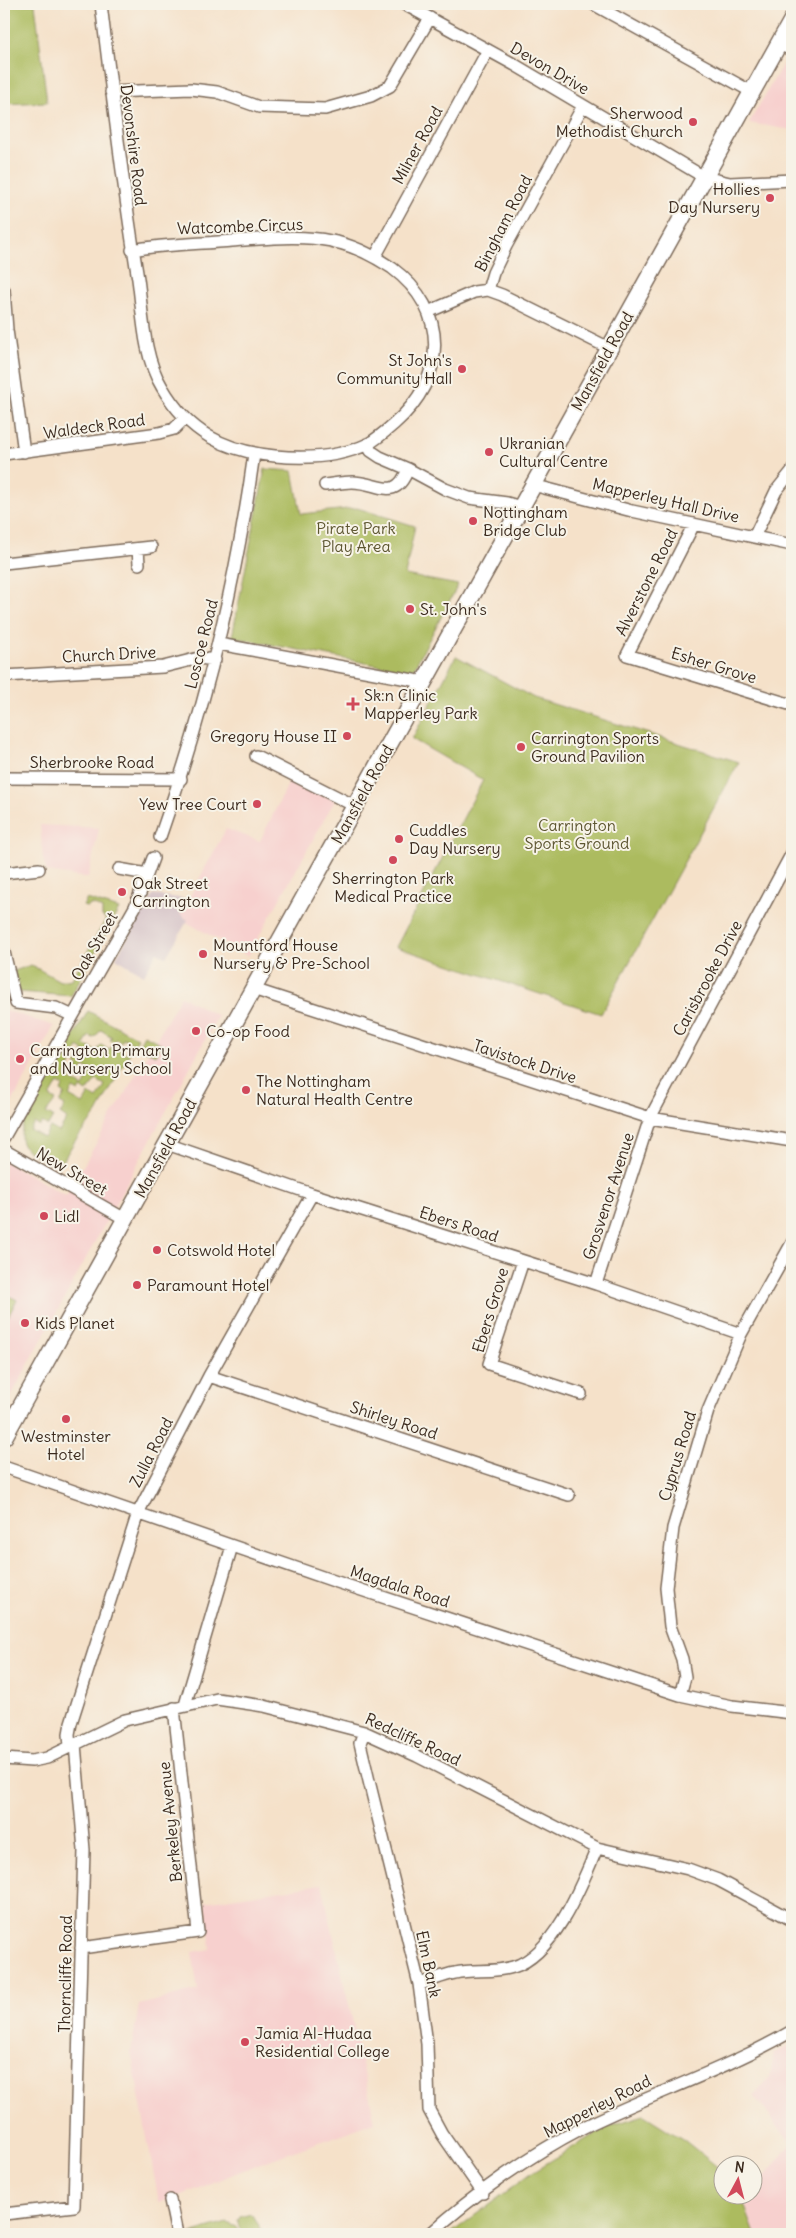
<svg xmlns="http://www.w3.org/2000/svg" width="796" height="2238" font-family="Delius,sans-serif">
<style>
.built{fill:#f7d0ce}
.industrial{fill:#d2bec4}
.green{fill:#acbb5e;stroke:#74723e;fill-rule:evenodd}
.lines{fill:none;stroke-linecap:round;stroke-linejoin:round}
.minor-casing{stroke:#7c6a5a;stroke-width:14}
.highway-casing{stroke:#7c6a5a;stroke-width:19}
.minor{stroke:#fff;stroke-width:11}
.highway{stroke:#fff;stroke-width:16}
.poi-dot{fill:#d1495b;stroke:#f7f3e8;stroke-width:2}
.labels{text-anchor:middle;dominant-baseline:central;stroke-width:4;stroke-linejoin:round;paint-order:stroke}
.street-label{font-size:16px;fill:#3b2a1e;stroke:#f7f3e8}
.poi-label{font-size:16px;fill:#3b2a1e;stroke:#f7f3e8;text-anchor:start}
.park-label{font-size:16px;fill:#5d5631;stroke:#f7f3e8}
</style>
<rect width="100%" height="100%" fill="#f7f3e8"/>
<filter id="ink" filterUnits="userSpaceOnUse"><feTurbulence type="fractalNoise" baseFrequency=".02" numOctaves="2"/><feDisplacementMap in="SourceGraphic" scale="10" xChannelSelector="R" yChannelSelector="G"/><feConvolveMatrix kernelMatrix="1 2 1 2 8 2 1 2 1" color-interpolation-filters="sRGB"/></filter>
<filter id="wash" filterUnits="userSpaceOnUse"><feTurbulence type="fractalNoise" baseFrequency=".0096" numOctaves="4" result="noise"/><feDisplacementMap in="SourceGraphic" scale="20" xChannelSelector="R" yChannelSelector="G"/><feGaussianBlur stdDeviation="1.12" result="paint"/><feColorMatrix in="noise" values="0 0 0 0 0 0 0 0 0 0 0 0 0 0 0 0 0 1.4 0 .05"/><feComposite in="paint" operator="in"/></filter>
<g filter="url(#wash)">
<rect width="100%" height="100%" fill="#f5e1c9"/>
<path class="built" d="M792,48V130L749,123Z
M290,780L335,800L248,956L186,922L187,919L180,915L226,829L260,841Z
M40,825L99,828L88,878L47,872L43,859Z
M181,996L218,1016L4,1409V1160L66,1196Z
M4,1007L5,1010L54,1026L4,1117Z
M322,1884L375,2122L258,2164L170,2200L159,2202L131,2052L139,2005L198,1990L192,1952L211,1949L205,1902Z
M792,2044V2234H755L744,2199L748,2196H754V2189L791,2144L754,2096L770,2078L774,2053Z"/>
<path class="industrial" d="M153,895L188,899L180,914L188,920L166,957L157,952L144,975L116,958Z"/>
<path class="green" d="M4,4H35L47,102L4,104Z
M265,469L293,471L301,514L357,508L415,526L405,575L458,585L412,672L232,637Z
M456,656L534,698L739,762L601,1014L396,947L483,780L412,739Z
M87,899L119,909L71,996L18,992L14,971L31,965L60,981L72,979L106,919L102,916V909L93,904L86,907L83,906Z
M88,1011L138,1038L97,1113L75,1141L63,1160L50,1163C27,1150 14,1149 25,1120ZM101,1030L112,1037L110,1040L114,1042L116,1039L121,1042L124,1038L132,1043L126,1054L112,1046L109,1050L101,1045L97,1051L84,1045L89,1036L94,1038ZM78,1047L84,1051L76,1065L79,1066L77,1070L80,1073L84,1067L92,1071L83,1087L65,1077ZM96,1080L105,1085L97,1099L89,1094L83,1104L69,1096L73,1089L79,1092L81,1088L87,1092ZM58,1083L63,1086L61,1091L65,1094L60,1103L65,1106L60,1114L67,1119L59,1132L50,1127L44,1138L30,1130L34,1123L40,1126L42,1122L48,1126L53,1117L46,1113L56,1100L50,1097Z
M144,1035L162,1044L155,1055L138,1046Z
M4,1293L17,1300L4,1324Z
M644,2115L684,2140L720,2169L723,2173L724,2196H741L755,2234H450L534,2171L606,2127Z
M251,2214L265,2234H243L238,2221L240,2217Z
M227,2223L237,2227L239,2234H190Z"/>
</g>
<g filter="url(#ink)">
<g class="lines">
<defs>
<path id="minor" d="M101,4C112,96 123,188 138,279C143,314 143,356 162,387C188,432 224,451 275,456C305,459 340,457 368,444C377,439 386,431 394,424C447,378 450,311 392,268C374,256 353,245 331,241C299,234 264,239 232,241C198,244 165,244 132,250
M404,4L515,65L704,177L730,183L792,180
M593,4L752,92
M778,44L792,50
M111,92L191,89L217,92L259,107L325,109L371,96L390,86L430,18
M375,257L488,50
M4,290L7,330L24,452
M488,290L493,273L506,246L583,106
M428,312L474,292L488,290L502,295L609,348
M367,444L371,451L380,457L408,469L445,489L469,498L507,503L521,507
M4,454L159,433L174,429L184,419
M325,485C334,484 343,482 352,482C379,482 395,503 408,469
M533,485L632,511L792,545
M694,524L627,655L792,705
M754,537L776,491L792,471
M138,549L139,564
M4,563L151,547
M219,644L424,682
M4,676L163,667L199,658L215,660
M256,756L355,806
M4,778L181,779
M160,837C204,712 236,585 254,454
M119,869L147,874
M4,873L39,869
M4,952L16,1003L56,1008L73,1016
M253,989L650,1118L792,1141
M4,1137L135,907L153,858
M167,1144L312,1194L596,1284L741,1334
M4,1150L125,1219
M523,1261L489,1364L581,1394
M596,1284L650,1118L792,853
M209,1376L569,1495
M4,1467L334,1581L680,1695L732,1706L792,1713
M680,1695L685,1677L682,1659L670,1626L666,1588L673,1528L708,1411L741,1334L792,1243
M185,1705L232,1546
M364,1732L360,1743L369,1781L419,1984L427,2044L429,2110L442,2134L483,2193
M70,1746L69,1734L71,1723L138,1513L209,1376L312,1194
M4,1759L32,1761L47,1758L125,1720L217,1699L264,1706L364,1732L417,1756L597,1848L688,1869L718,1880L792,1920
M81,1948L198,1932L174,1708
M419,1984C431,1981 443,1975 455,1973C474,1969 494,1973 513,1967C554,1955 582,1884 597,1848
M170,2200L177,2234
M4,2214L74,2206L84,1850L75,1744
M430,2234C473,2195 530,2155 582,2128C651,2094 725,2070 792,2031"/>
<path id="highway" d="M4,1437L792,20"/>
</defs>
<use href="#minor" class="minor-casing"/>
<use href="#highway" class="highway-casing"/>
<use href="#minor" class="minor"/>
<use href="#highway" class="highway"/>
</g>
</g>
<g class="poi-dot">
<circle cx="693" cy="122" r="5"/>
<circle cx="770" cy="198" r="5"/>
<circle cx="462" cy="369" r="5"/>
<circle cx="489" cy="452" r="5"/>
<circle cx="473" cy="521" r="5"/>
<circle cx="410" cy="609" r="5"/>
<path d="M350.5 696.5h5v5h5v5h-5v5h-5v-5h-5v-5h5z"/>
<circle cx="347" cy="736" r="5"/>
<circle cx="521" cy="747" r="5"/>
<circle cx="257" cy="804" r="5"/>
<circle cx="399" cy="839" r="5"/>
<circle cx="393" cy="860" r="5"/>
<circle cx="122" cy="892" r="5"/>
<circle cx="203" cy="954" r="5"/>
<circle cx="196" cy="1031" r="5"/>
<circle cx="20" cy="1059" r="5"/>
<circle cx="246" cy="1090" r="5"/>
<circle cx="44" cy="1216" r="5"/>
<circle cx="157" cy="1250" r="5"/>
<circle cx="137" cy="1285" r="5"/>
<circle cx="25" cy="1323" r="5"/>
<circle cx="66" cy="1419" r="5"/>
<circle cx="245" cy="2042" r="5"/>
</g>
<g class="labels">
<g class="street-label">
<text transform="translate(550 68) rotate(30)">Devon Drive</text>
<text transform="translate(134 145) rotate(83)">Devonshire Road</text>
<text transform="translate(417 145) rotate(-61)">Milner Road</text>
<text transform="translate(503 223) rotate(-63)">Bingham Road</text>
<text transform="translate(240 226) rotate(-2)">Watcombe Circus</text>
<text transform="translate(602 361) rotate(-61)">Mansfield Road</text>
<text transform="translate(94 426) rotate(-8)">Waldeck Road</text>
<text transform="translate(666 500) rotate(13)">Mapperley Hall Drive</text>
<text transform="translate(646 582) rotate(-63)">Alverstone Road</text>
<text transform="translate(201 644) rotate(-76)">Loscoe Road</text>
<text transform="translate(109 654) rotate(-3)">Church Drive</text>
<text transform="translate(714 665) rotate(17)">Esher Grove</text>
<text x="92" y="762">Sherbrooke Road</text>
<text transform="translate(362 794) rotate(-61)">Mansfield Road</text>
<text transform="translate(94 946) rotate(-60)">Oak Street</text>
<text transform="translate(707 978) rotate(-62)">Carisbrooke Drive</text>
<text transform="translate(525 1061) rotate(18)">Tavistock Drive</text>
<text transform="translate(165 1148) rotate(-61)">Mansfield Road</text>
<text transform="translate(72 1171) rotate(30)">New Street</text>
<text transform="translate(608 1196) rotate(-72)">Grosvenor Avenue</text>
<text transform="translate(459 1224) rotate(18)">Ebers Road</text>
<text transform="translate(490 1310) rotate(-73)">Ebers Grove</text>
<text transform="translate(394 1420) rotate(18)">Shirley Road</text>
<text transform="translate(151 1452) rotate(-63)">Zulla Road</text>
<text transform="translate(677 1456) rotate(-73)">Cyprus Road</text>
<text transform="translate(400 1586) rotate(18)">Magdala Road</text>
<text transform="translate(413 1739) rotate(25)">Redcliffe Road</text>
<text transform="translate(170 1822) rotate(-96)">Berkeley Avenue</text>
<text transform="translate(429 1964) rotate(78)">Elm Bank</text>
<text transform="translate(65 1974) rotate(-89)">Thorncliffe Road</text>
<text transform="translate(597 2106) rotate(-27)">Mapperley Road</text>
</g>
<g class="poi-label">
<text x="683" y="113" text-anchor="end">Sherwood<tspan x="683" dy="18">Methodist Church</tspan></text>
<text x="760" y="189" text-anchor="end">Hollies<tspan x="760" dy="18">Day Nursery</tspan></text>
<text x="452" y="360" text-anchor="end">St John's<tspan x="452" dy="18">Community Hall</tspan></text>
<text x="499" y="443">Ukranian<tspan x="499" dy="18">Cultural Centre</tspan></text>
<text x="483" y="512">Nottingham<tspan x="483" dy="18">Bridge Club</tspan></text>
<text x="420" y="609">St. John's</text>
<text x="364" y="695">Sk:n Clinic<tspan x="364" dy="18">Mapperley Park</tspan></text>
<text x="337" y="736" text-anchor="end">Gregory House II</text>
<text x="531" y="738">Carrington Sports<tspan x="531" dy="18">Ground Pavilion</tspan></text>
<text x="247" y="804" text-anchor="end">Yew Tree Court</text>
<text x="409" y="830">Cuddles<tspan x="409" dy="18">Day Nursery</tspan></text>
<text x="393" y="878" text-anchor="middle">Sherrington Park<tspan x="393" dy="18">Medical Practice</tspan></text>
<text x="132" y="883">Oak Street<tspan x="132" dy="18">Carrington</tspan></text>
<text x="213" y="945">Mountford House<tspan x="213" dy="18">Nursery &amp; Pre-School</tspan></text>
<text x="206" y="1031">Co-op Food</text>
<text x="30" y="1050">Carrington Primary<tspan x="30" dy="18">and Nursery School</tspan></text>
<text x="256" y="1081">The Nottingham<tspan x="256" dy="18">Natural Health Centre</tspan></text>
<text x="54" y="1216">Lidl</text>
<text x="167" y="1250">Cotswold Hotel</text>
<text x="147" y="1285">Paramount Hotel</text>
<text x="35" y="1323">Kids Planet</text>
<text x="66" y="1436" text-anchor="middle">Westminster<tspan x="66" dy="18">Hotel</tspan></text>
<text x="255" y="2033">Jamia Al-Hudaa<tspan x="255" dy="18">Residential College</tspan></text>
</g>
<g class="park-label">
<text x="356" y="528">Pirate Park<tspan x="356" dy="18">Play Area</tspan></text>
<text x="577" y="825">Carrington<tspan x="577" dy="18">Sports Ground</tspan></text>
</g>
</g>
<rect width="796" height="2238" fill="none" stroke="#f7f3e8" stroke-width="20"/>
<g transform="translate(738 2180) rotate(7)"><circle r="24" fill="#f7f3e8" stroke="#aca397"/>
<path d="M0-4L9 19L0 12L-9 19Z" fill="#d1495b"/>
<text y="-8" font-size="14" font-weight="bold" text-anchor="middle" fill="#3b2a1e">N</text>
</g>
</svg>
